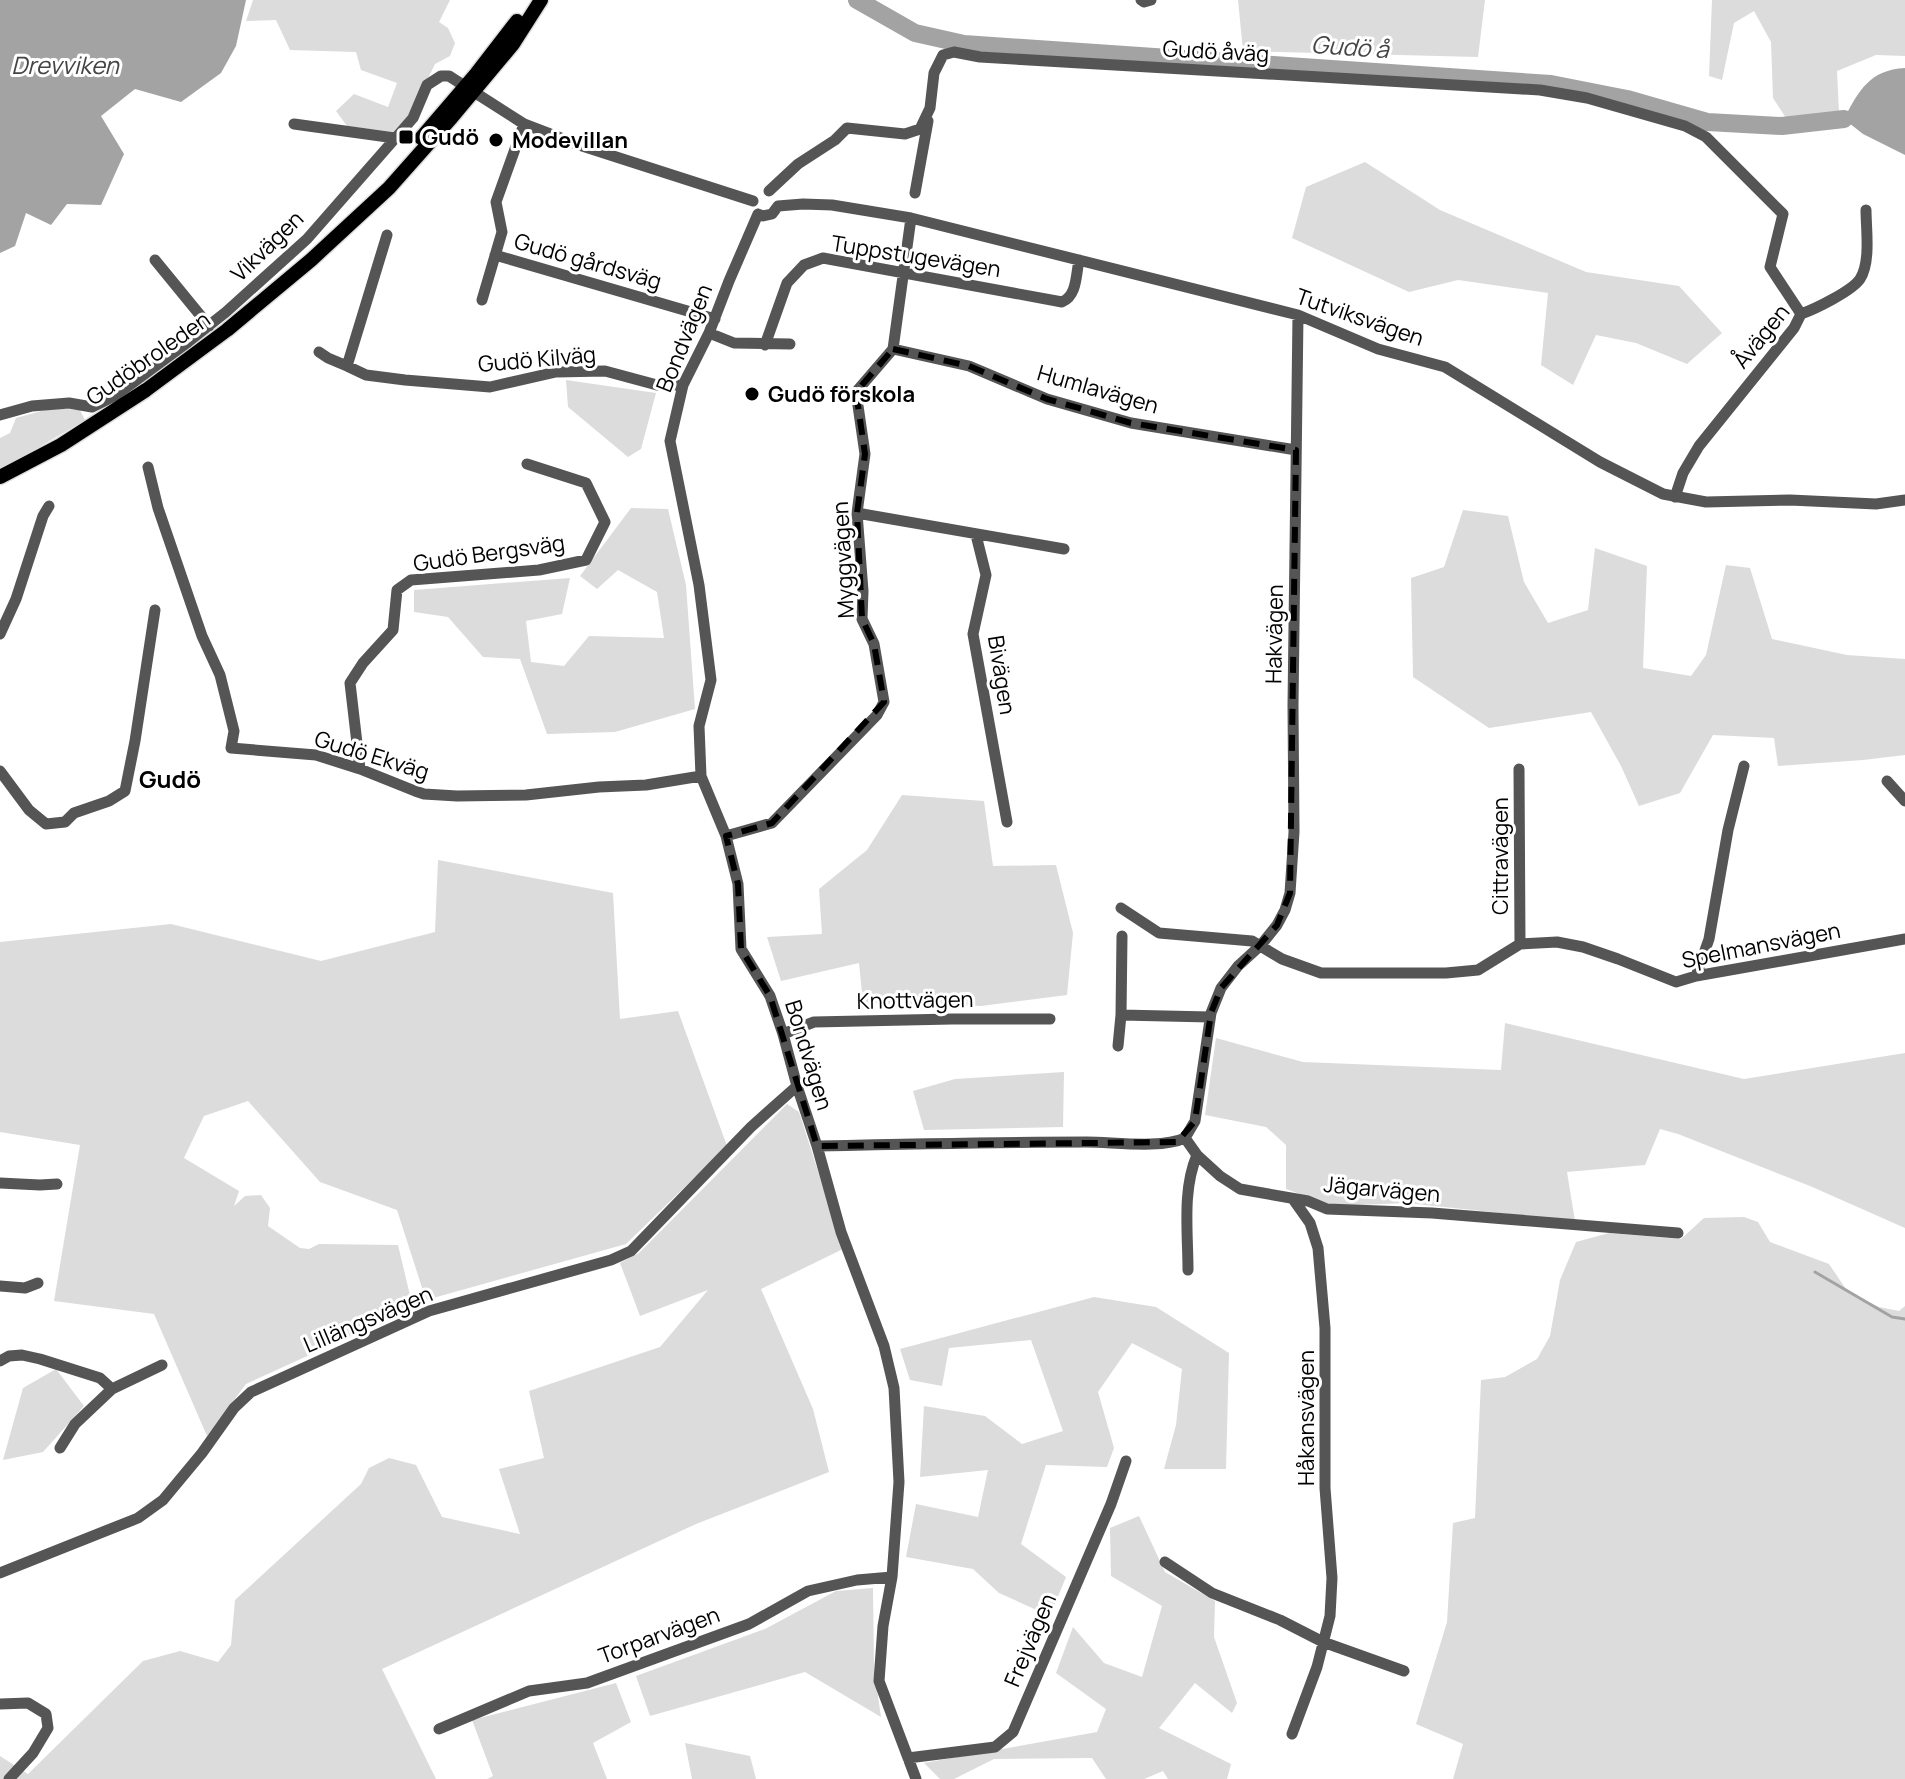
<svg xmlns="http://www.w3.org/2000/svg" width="1905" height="1779" font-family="Manrope,sans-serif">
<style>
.green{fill:#dcdcdc}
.water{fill:#a3a3a3}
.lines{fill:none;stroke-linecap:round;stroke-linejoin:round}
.stream{stroke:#a3a3a3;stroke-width:3}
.river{stroke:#a3a3a3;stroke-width:18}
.major-casing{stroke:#dbdbdb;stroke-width:17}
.minor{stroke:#555;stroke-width:11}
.major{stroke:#000;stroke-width:14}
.marked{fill:none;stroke:#000;stroke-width:6;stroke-dasharray:16 10;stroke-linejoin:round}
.poi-dot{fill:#000;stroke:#fff;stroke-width:3}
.labels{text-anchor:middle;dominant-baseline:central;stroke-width:6;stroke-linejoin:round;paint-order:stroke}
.street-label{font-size:22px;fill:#000;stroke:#fff}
.poi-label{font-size:22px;font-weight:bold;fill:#000;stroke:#fff;text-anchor:start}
.water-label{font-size:24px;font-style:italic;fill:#444;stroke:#fff}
.neighbourhood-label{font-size:24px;font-weight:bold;fill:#000;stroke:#fff}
</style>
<rect width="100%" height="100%" fill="#fff"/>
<path class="green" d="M253,0H450L439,22L448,28L455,43L450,56L435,64L411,113L393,132L347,126L336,111L354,94L388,107L397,83L361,70L356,52L290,50L276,20L246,21Z
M1238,0H1485L1478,57L1243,51Z
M1712,0H1905V56L1876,55L1837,71L1839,113L1786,118L1773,98L1771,42L1754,11L1734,23L1722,80L1709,76Z
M1365,162L1440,210L1586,272L1679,286L1722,333L1687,364L1636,343L1596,335L1573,385L1541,365L1548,293L1458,280L1409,292L1292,238L1306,187Z
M566,380L656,393L641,449L628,457L568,407Z
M52,408L80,410L85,420L0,470V438L10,433L16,418Z
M631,508L668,509L686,585L695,709L615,732L547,734L520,659L483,657L448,617L414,612V590L570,578L562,614L526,621L531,662L564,666L589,636L664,638L657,592L618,570L597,589L580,576Z
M1463,510L1508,516L1524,582L1548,623L1588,610L1595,548L1647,566L1643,668L1691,676L1706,655L1726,565L1750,568L1772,639L1847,655L1905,659V755L1863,760L1778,766L1774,738L1713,735L1680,793L1639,806L1621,766L1591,712L1489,728L1413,677L1411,578L1444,567Z
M902,795L984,801L993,866L1056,865L1073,933L1067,995L981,1006L863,1003L859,963L781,981L767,937L822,934L819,889L867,850Z
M438,860L613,893L620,1019L678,1011L727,1146L626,1244L426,1300L397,1210L320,1182L248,1101L204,1116L184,1158L239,1191L234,1206L245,1196L261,1195L270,1208L268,1226L300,1248L309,1249L319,1244L398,1245L413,1308L246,1384L207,1436L154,1314L54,1301L80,1145L0,1132V942L171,924L321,961L435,932Z
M1505,1023L1744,1079L1905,1053V1228L1810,1186L1678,1134L1660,1129L1645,1165L1567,1172L1575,1221L1407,1203L1333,1206L1286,1189V1145L1266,1127L1205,1115L1216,1038L1303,1062L1501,1070Z
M1064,1072L1063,1127L924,1130L913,1091L955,1079Z
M787,1104L799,1112L843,1249L761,1289L813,1409L829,1472L696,1524L382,1669L436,1779H0V1756L28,1774L143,1661L180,1651L218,1662L231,1645L235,1600L361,1484L369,1468L389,1458L416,1465L442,1517L520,1534L499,1469L544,1458L529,1391L660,1347L708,1290L640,1316L620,1263L639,1253Z
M1744,1217L1758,1222L1770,1242L1829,1264L1848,1292L1879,1307L1899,1311L1905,1306V1779H1453L1463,1744L1416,1724L1447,1622L1453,1523L1475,1518L1481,1380L1505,1377L1537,1359L1550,1336L1560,1280L1576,1242L1609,1233L1681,1239L1704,1218Z
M1094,1297L1156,1307L1229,1353L1226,1469H1164L1176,1425L1182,1369L1132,1343L1098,1392L1114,1448L1107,1467L1046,1465L1021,1544L1066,1577L1050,1616L999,1593L973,1569L906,1557L916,1504L978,1517L988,1470L920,1477L924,1406L985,1416L1022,1444L1063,1431L1031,1340L949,1348L942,1386L910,1380L900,1349Z
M56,1369L84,1406L43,1452L3,1460L23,1388Z
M1139,1516L1165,1572L1215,1601L1214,1637L1237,1703L1232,1713L1195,1683L1159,1728L1231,1764L1227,1779H1168L1163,1771L1144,1779H1106L1092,1758L994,1759L954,1779H940L924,1763L1097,1732L1106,1709L1056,1673L1073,1627L1104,1663L1142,1677L1162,1606L1111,1576L1110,1528Z
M873,1588L874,1668L881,1717L805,1672L650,1716L636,1676L765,1629L836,1591Z
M616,1683L631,1722L593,1743L607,1779H487L493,1776L472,1720Z
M685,1743L750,1756L756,1779H692Z"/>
<path class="water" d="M0,0H246L236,46L221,73L181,102L135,89L101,116L124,154L101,205L67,204L51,225L26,213L15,246L0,253Z
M1905,68V155L1863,134L1844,119C1859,90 1870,70 1905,68Z"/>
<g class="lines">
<path class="stream" d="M1815,1272L1892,1317L1905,1319"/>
<path class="river" d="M857,0L915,33L964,44L1551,84L1627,99L1707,122L1782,126L1844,119"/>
<defs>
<path id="major" d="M421,138L476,74L517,21
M0,477L61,445L146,390L227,330L311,260L389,188L452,117L513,44L541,0"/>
</defs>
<use href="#major" class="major-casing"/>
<path class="minor" d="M1141,0L1144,2L1151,0
M294,124L395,138
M769,191L798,164L835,140L847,128L905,134L920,129L930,108L934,73L943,55L954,52L980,57L1540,90L1587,98L1685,126L1706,137L1783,214L1770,267L1801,314
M915,193L928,121
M778,206L803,204L832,205L911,218L1298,315L1378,349L1445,367L1600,462L1663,494L1706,502L1790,500L1876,504L1905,500
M758,214L729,281L709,333L683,385L670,441L699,585L711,680L699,726L701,776L726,836L738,884L741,949L770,996L783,1034L797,1086L817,1146L841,1232L884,1346L894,1388L899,1482L892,1577L883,1626L879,1681L916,1779
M758,214L763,216L772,214L778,206
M387,235L347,366L366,375L405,380L490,387L556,372L605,371L657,385H683
M495,255L715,319
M155,260L209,326
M482,300L502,232L496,202L524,124
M709,333L734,343L790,344
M765,345L787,283L804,265L823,258L1062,302C1077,296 1076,275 1079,260
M893,349L969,366L1047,399L1131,423L1296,450
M319,352L328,358L347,366
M0,415L32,406L69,403L92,407L116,395L188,342L226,312L307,239L413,118L427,85L441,76H449L524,124L579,145L753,201
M148,467L158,508L202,636L220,675L234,731L231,748L316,755L360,769L415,791L424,794L457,796L526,795L599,787L646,785L701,776
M1675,497L1683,473L1699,446L1794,328L1801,314C1815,309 1852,291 1860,279C1871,262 1866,229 1866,210
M857,513L1064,549
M976,535L986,575L973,634L1007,822
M0,634L16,599L43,516L49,506
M360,769L350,683L363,663L393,630L397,590L411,580L539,570L586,560L605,522L586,483L527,464
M1519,769L1520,944
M0,771L29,810L46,824L65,822L74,813L109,801L125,791L135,741L155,610
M1887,781L1905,801
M726,836L772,823L877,715L884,702L874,644L862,619L863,591L857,513L865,454L856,392L893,349L911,218
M1121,908L1159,933L1252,941L1282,959L1321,973H1446L1478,970L1520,944L1557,942L1583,947L1618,959L1676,982L1696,976L1781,961L1905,939
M1696,976L1709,939L1728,830L1744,766
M1121,1015L1210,1017
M783,1034L814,1022L952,1019H1050
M1118,1046L1121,1015L1122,936
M1185,1138L1195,1121L1211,1013L1221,988L1238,966L1261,945L1277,925L1285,910L1290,893L1294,832L1293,705L1298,315
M817,1146C907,1144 997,1142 1087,1142C1114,1142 1161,1149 1185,1138L1197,1155L1220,1176L1240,1189L1308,1201L1327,1209L1432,1213L1678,1233
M0,1183L40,1185L57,1184
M1188,1270C1188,1233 1182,1190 1197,1155
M0,1286L25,1288L38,1283
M0,1361L9,1356L22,1355L40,1359L100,1378L112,1389L162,1365
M60,1448L75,1424L112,1389
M1165,1562L1212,1593L1280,1620L1323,1642L1404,1671
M0,1573L138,1518L163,1500L202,1453L234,1408L251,1392L429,1311L611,1260L631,1251L751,1127L797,1086
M0,1704L28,1703L46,1714L48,1728L33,1753L9,1779
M439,1729L529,1691L587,1683L749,1624L808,1591L857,1580L892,1577
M1292,1734L1317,1667L1330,1616L1332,1578L1325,1488V1328L1318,1248L1310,1223L1293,1199
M908,1758L995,1747L1013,1732L1111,1504L1126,1461"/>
<use href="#major" class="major"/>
</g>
<path class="marked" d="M893,349L969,366L1047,399L1131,423L1296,450L1290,893L1277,925L1221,988L1211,1013L1195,1121L1177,1142L817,1146L770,996L741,949L738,884L726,836L772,823L884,702L874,644L862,619L857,513L865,454L856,392Z"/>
<g class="poi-dot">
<rect x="398" y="129" width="16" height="16" rx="4"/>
<circle cx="496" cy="140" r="8"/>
<circle cx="752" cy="394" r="8"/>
</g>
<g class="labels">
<g class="street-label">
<text transform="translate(1216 51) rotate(3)">Gudö åväg</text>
<text transform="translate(267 246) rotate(-44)">Vikvägen</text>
<text transform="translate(916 256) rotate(9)">Tuppstugevägen</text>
<text transform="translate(588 261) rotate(16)">Gudö gårdsväg</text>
<text transform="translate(1360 317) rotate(19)">Tutviksvägen</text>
<text transform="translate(1761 336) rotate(-51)">Åvägen</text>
<text transform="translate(684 338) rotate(-68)">Bondvägen</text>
<text transform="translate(148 358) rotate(-35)">Gudöbroleden</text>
<text transform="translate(537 359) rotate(-5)">Gudö Kilväg</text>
<text transform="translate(1098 389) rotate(16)">Humlavägen</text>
<text transform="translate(489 553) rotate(-8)">Gudö Bergsväg</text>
<text transform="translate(843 560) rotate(-93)">Myggvägen</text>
<text transform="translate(1274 634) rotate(-89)">Hakvägen</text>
<text transform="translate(1002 675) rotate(81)">Bivägen</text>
<text transform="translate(372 755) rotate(17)">Gudö Ekväg</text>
<text transform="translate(1500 856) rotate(-90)">Cittravägen</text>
<text transform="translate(1761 945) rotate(-11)">Spelmansvägen</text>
<text transform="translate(915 1000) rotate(-1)">Knottvägen</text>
<text transform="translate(809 1055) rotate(73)">Bondvägen</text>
<text transform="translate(1382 1189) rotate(5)">Jägarvägen</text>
<text transform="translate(368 1319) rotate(-23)">Lillängsvägen</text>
<text transform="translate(1306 1418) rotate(-90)">Håkansvägen</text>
<text transform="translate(659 1635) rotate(-20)">Torparvägen</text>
<text transform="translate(1030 1640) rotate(-67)">Frejvägen</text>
</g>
<g class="poi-label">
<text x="422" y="137">Gudö</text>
<text x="512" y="140">Modevillan</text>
<text x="768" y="394">Gudö förskola</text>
</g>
<g class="water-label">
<text transform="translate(1350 46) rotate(4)">Gudö å</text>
<text x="65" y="64">Drevviken</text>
</g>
<g class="neighbourhood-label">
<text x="170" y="778">Gudö</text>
</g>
</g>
</svg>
